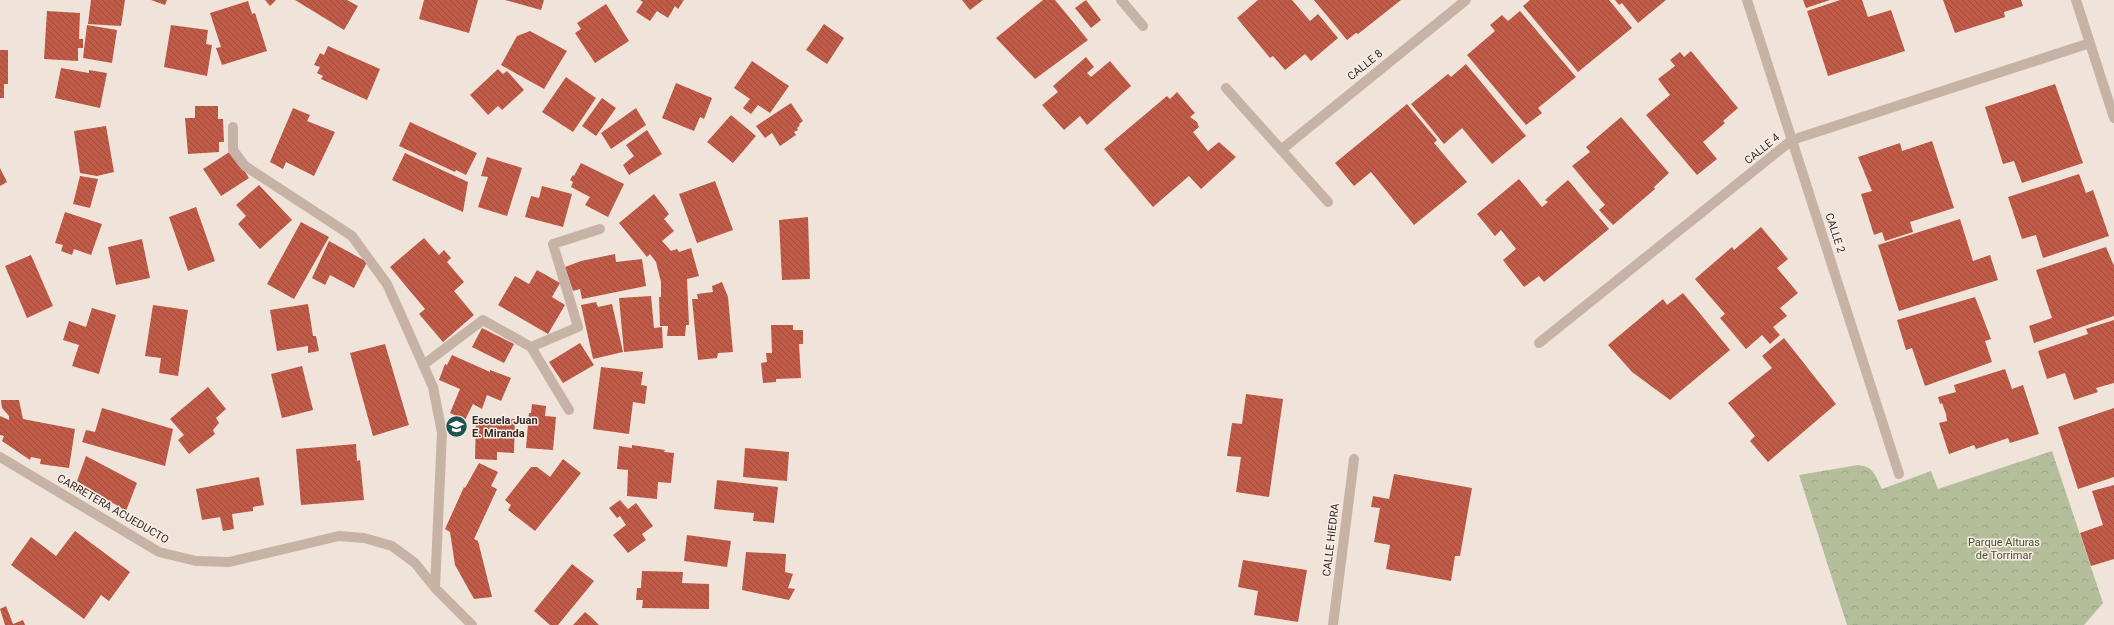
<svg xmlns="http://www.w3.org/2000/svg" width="2114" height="625" font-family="Roboto,sans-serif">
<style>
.park{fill:url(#park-crowns)}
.building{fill:url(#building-back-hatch)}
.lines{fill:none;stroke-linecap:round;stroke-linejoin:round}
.minor{stroke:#c7b3a6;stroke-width:10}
.labels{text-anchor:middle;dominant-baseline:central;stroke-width:3;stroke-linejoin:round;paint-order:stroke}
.street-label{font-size:11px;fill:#342a27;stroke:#f8eee6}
.poi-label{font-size:11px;font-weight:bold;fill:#342a27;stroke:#f8eee6;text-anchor:start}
.park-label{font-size:11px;fill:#46512c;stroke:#f8eee6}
</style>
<defs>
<pattern id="park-crowns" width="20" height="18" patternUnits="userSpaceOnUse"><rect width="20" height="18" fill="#b5be9b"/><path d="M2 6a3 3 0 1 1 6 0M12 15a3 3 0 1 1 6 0" fill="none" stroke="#9ca386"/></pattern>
<pattern id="building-back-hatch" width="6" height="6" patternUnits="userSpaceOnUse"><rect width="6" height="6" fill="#c05b48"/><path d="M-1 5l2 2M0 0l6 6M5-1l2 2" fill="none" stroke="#9d4b3c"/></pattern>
</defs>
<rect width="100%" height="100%" fill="#f0e4da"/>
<path class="park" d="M2052,451L2103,603L2084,625H1847L1799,475L1858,465C1875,467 1875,476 1882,489L1931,471L1938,489Z"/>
<path class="building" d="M91,0H125L121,26L88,24Z
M151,0H167L165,5Z
M265,0H276L270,6Z
M295,0H347L358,6L344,30Z
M424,0H478L469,33L419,19Z
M505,0H544L541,10Z
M640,0H684L678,9L675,6L668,18L657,11L650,21L636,12L643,2Z
M962,0H983L970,10Z
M1043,0H1055L1088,40L1035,79L996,38Z
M1086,0L1101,20L1091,28L1075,8Z
M1258,0H1292L1310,21L1318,14L1338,38L1311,61L1305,54L1285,70L1273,56L1270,58L1237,18Z
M1314,0H1401L1358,34L1356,33L1347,40Z
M1530,0H1609L1632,28L1578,72L1523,6Z
M1615,0H1666L1638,23L1622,3L1619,5Z
M1803,0H1830L1806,8Z
M1840,0H1862L1868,17L1891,10L1905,51L1828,76L1807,11Z
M1943,0H2021L2023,6L2004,12L2005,17L1955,33Z
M248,1L252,14L255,13L267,51L222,65L216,48L221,47L210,13Z
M606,4L629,41L595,63L575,33L581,29L577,23Z
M47,11L80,13L79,39H83V48H78V61L44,59Z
M1520,11L1576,77L1538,108L1542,113L1526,125L1467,55L1495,31L1490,25L1502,15L1508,21Z
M824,24L844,38L827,64L806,50Z
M87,25L117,30L112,63L83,58Z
M171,25L208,30L206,44L212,45L207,76L164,67Z
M530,31L567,51L544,89L501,65L517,36Z
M328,46L380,69L367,100L321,79L323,76L317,73L320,67L314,65L320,53L324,55Z
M0,50H8V84H4V98H0Z
M1691,51L1738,108L1723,121L1725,123L1703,142L1717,159L1697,175L1646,115L1670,95L1658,79L1675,66L1670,60L1680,52L1684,57Z
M1086,57L1094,67L1087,73L1091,77L1110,61L1131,86L1087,125L1080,116L1064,130L1042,105L1058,92L1053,86Z
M752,61L789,86L770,113L758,105L751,114L743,108L750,99L734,88Z
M1466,64L1526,136L1492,164L1462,128L1444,144L1411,104L1448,74L1451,77Z
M61,68L89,73V70L107,73L100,108L55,98Z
M498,69L503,74L507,71L524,90L502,110L498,106L488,115L470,95Z
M566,77L596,98L573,132L542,112Z
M676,83L712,98L704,119L700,117L694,131L662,118Z
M2055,84L2083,163L2022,183L2014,161L2003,164L1985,107Z
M1177,92L1195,113L1190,117L1197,122L1199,127L1193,132L1208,151L1219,142L1236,157L1201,189L1189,176L1153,207L1104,149L1167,96L1170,99Z
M602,98L616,108L596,136L582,126Z
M791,103L803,121L799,124L800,125L797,128L798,130L794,132L796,135L780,146L772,133L765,138L756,126Z
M1407,104L1437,140L1434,143L1467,182L1414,225L1371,172L1354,186L1335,163Z
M195,106H218V119H223L224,142H219V152L188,154L185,118H195Z
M293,108L310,115L307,121L335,132L314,176L286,162L283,169L270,162Z
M636,108L646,125L611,149L601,133Z
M731,115L756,136L733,163L707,142Z
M1621,117L1669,173L1654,187L1655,189L1613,225L1599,210L1605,205L1572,166L1590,152L1586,147Z
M410,122L477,153L466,175L456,170L455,172L399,146Z
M106,126L114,172L97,176L80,173L74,131Z
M647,130L662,154L629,175L623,165L634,156L626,145Z
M1932,141L1954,208L1910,222L1913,232L1885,241L1882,232L1874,235L1861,194L1872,191L1858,157L1900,143L1902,151Z
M231,151L249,178L221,196L203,169Z
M405,153L468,182L463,212L392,180Z
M487,157L522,168L507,216L478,207L488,177L481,176Z
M581,163L624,184L608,217L585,205L590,197L571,187L573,182L570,180L573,175L574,176Z
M0,168L7,182L0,186Z
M2079,174L2086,193L2093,190L2109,236L2043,258L2036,235L2022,239L2008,197Z
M80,176L98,179L90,208L73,204Z
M1519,179L1542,207L1548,202L1545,200L1568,180L1609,229L1544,282L1539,276L1524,287L1503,260L1516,249L1501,230L1495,236L1477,214Z
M715,181L733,230L697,243L679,194Z
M259,185L292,220L260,249L238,224L246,216L236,205Z
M542,186L572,194L563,227L525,217L531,196L539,198Z
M654,194L669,214L664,219L674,231L662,241L671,251L677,249L679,252L691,248L699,276L687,279L689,325H686L685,336H667L668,326H660L659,297H661V282L656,262L650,254L647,257L619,223Z
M196,207L215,261L188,271L169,217Z
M65,212L102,224L91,255L74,249L72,255L61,251L63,245L55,243Z
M808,217L810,279L782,280L779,220Z
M1960,219L1973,261L1990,255L1998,280L1899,311L1878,245Z
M301,222L329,237L294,299L267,284Z
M1761,227L1788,259L1777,268L1798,293L1780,308L1787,316L1773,327L1780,335L1770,344L1762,335L1746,349L1720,318L1725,314L1695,279L1732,247L1734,250Z
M424,238L439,255L444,250L451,258L447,262L464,282L454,291L474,315L443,342L419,314L425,309L390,267Z
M142,239L150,278L116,285L108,247Z
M329,241L367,262L354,288L330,275L325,285L312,278Z
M2106,247L2114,266V316L2034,343L2029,326L2052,318L2036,270Z
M615,254L616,262L642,259L646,286L582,299L580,289L573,291L565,267L581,261Z
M31,255L53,306L27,318L5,266Z
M537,270L560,283L552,297L565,305L548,334L498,305L515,276L529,284Z
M722,282L728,297L733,352L718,353L717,358L698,360L692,299H698L697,294L713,292L712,286Z
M1683,293L1730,350L1670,400L1632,372L1608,345L1663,299L1667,305Z
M651,296L654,328L662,327L663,348L624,352L619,298Z
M1975,297L1991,339L1985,341L1992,362L1925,386L1912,348L1906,350L1897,320Z
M596,302L598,307L612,304L623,352L593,359L581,305Z
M308,304L313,336H316L319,351L308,353V346L277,351L270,310Z
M153,305L188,310L178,376L159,373L161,358L145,356Z
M92,308L116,315L99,374L72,366L79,345L63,340L69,321L86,327Z
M2114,320V383L2096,388L2098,392L2074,400L2065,373L2047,379L2038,351L2088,334L2086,329Z
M771,325H793V330H803V344H799L801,378L776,379V382L763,383L761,363L767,362L766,353H772Z
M482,328L514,344L504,363L472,347Z
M1784,338L1836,404L1768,462L1750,441L1755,436L1728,403L1772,368L1762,356Z
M580,343L594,365L563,383L549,362Z
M385,344L409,425L373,436L350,353Z
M452,355L490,372V370L511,378L501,401L487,395L482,409L473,404L465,420L450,413L460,389L439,380L445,364L447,365Z
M302,366L313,410L282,418L271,374Z
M601,367L643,372L641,385L647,386L645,404L633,402L629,434L593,429Z
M2005,369L2012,389L2023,385L2039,434L2010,443L2008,438L1976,449L1974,445L1949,454L1939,423L1947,421L1946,414L1942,403L1940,404L1938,397L1956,392L1954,385Z
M208,387L226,409L216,418L219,423L213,430L215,434L189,454L178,440L184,435L170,419Z
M1246,394L1283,399L1269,497L1236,492L1241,457L1227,456L1232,423L1242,424Z
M1,400H19L23,419L75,429L69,468L40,464L41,459L31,457L30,460L2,441L4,436L0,435V416L9,420V416L2,408Z
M532,404L546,406L545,416L556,417L553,450L526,448L529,413H531Z
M102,408L173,429L165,466L82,442L86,430L95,432Z
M2114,408V477L2078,489L2058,427Z
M476,417L515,419L514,453L497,452V460L475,459Z
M356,444L357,461L360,460L364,500L301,505L296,449Z
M632,445L665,450L664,452L674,453L671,483L658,482L657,499L627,496L628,470L617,469L619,446L632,448Z
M745,448L789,452L787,481L743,477Z
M86,456L137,483L126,511L77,481Z
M563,459L581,473L535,531L508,510L511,505L505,500L531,467H537L550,477Z
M479,463L498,472L491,486L497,489L474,539L478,541L492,597L474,599L455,565L450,532L445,529L464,487L465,488Z
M1394,474L1472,488L1460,556H1455L1451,581L1386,569L1390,545L1374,542L1380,508L1371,507L1373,496L1389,499Z
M259,477L264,505L253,507V511L232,514L234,529L223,531L220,517L202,520L196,489Z
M717,480L778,487L774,523L753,521L754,513L714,509Z
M2114,485V559L2091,566L2080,533L2103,525L2092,491Z
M620,500L628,509L636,503L653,526L642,534L646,540L628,553L613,535L626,525L620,516L617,518L609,508Z
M75,531L130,572L109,601L101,595L84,619L11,565L31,537L56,556Z
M687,535L731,541L727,567L684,561Z
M746,552L786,554L785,572L793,574L788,588L795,589L789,600L742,590Z
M1243,560L1307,570L1298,622L1254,615L1258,591L1238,587Z
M572,564L594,581L558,625H550L534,611Z
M642,571L683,572L682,583L709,584V609L642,608L643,600H636L637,588H641Z
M6,606L13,624L23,620L25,625H5L0,609Z
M585,612L590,616L599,625H573Z"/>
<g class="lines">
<path class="minor" d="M1121,0L1143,26
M1747,0L1899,474
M2076,0L2114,118
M1226,88L1328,202
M233,127V150L245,166L352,236L387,284L405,324L433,387L442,433L435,588
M1281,150L1466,0
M1539,343L1792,140L2090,43
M531,347L569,410
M423,365L483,320L531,347L578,327L553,244L600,229
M0,457L159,552L196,561L229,562L339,536L364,538L392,546L415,563L435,588L472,625
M1333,625L1354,459"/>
</g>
<defs>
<symbol id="school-disc" viewBox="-11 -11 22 22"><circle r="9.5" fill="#1f5352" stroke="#f8eee6"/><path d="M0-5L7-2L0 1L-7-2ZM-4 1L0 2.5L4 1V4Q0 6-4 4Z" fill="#fff"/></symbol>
</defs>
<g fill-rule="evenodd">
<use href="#school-disc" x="444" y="414" width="25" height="25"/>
</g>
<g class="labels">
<g class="street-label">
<text transform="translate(1365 65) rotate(-39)">CALLE 8</text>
<text transform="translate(1762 149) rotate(-39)">CALLE 4</text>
<text transform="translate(1835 233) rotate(72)">CALLE 2</text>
<text transform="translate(113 509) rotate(30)">CARRETERA ACUEDUCTO</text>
<text transform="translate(1331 540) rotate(-83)">CALLE HIEDRA</text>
</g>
<g class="poi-label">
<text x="472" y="420">Escuela Juan<tspan x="472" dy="13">E. Miranda</tspan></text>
</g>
<g class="park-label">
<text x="2004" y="542">Parque Alturas<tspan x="2004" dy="13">de Torrimar</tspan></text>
</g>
</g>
</svg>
